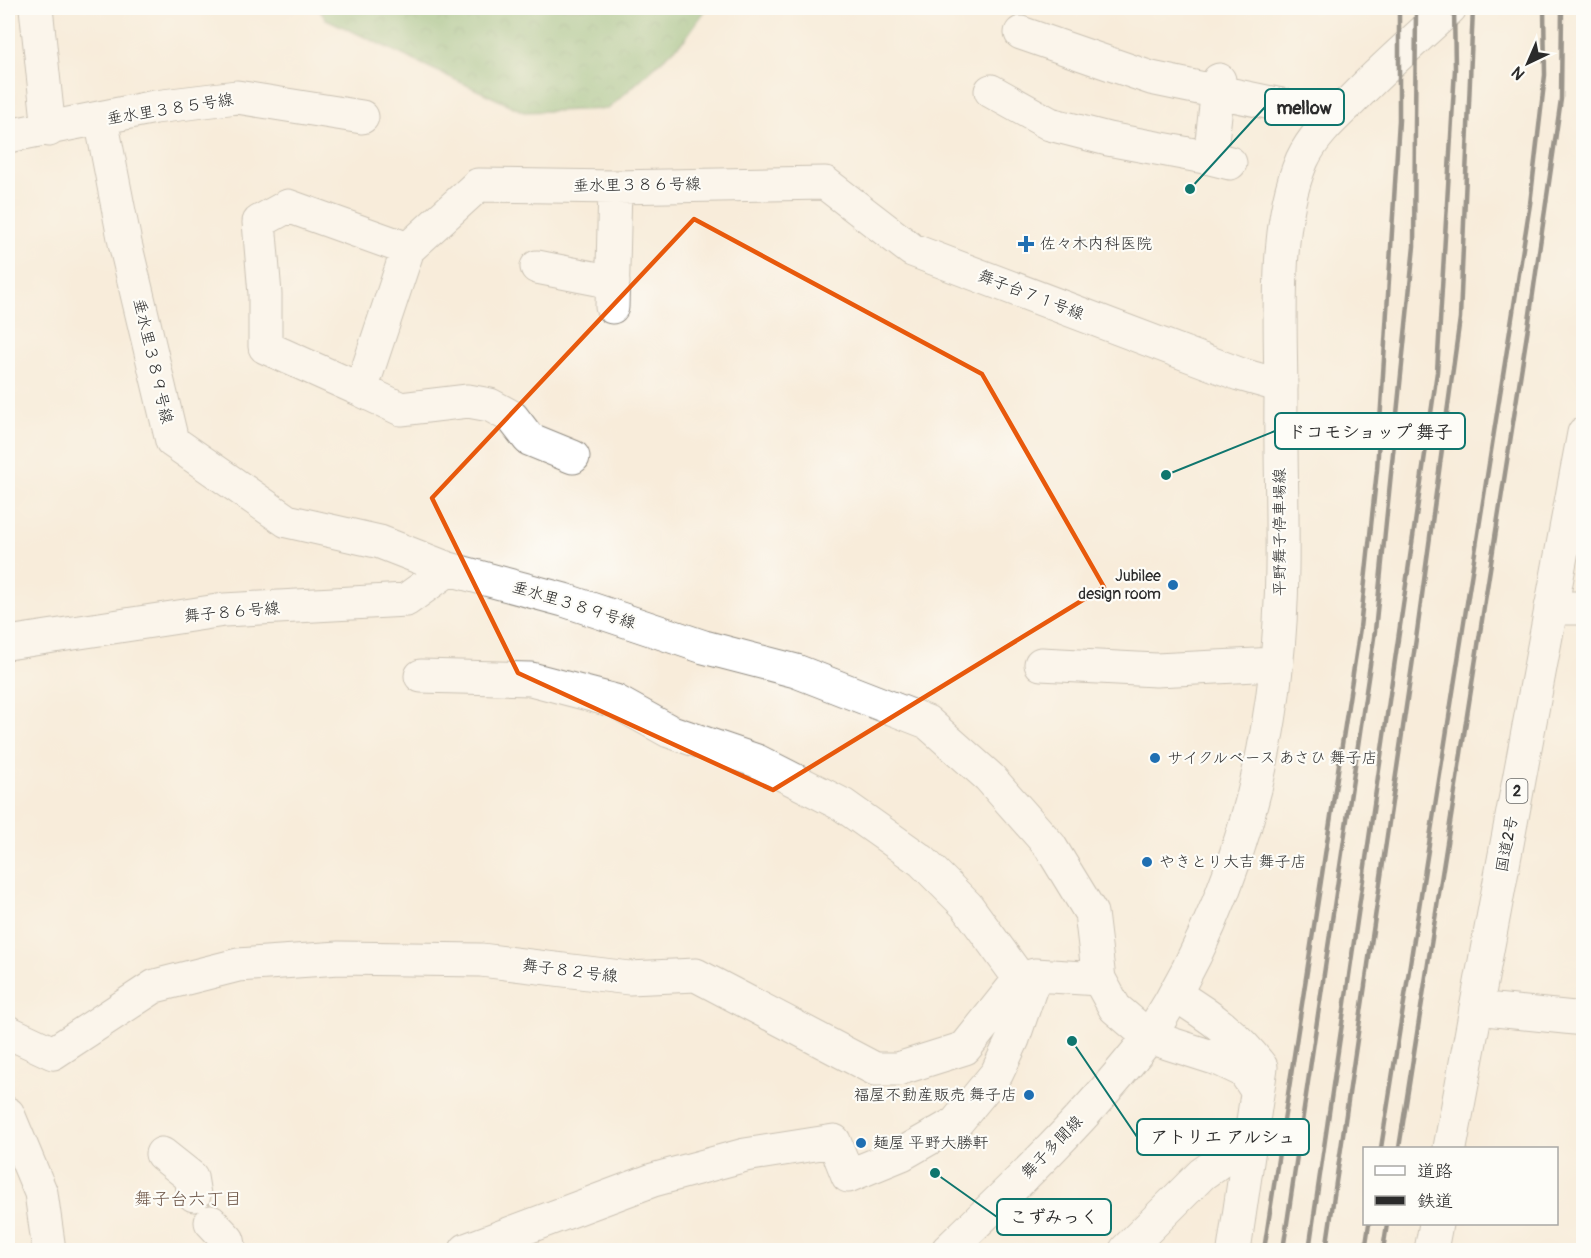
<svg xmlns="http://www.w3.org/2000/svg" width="1591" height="1258" font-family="Pangolin,'Klee One',sans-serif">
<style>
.forest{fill:url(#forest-crowns);stroke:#58704e;stroke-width:1.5}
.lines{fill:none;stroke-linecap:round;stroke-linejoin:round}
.minor-casing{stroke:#928c82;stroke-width:35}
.major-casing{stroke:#928c82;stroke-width:35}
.highway-casing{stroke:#928c82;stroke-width:35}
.minor{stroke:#fff;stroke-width:33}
.major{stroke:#fff;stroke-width:33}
.highway{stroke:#fff;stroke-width:33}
.rail{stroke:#2b2b2b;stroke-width:4.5}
.marked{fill:none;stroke:#e8590c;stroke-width:4.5;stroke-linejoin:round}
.poi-dot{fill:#1f6fb2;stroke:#fdfcf7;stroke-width:2}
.labels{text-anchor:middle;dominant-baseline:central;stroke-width:4.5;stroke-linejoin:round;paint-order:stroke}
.shield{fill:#fdfcf7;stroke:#6a6a68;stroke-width:1.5}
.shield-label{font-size:15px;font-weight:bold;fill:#2b2b2b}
.street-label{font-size:16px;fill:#2b2b2b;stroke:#fdfcf7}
.poi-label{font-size:16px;fill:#2b2b2b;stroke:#fdfcf7;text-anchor:start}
.neighbourhood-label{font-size:18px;fill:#6d5547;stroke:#fdfcf7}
.leader{fill:none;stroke:#0f766e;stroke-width:2}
.callout-dot{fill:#0f766e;stroke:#fdfcf7;stroke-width:2}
.callout{fill:#fdfcf7;stroke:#0f766e;stroke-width:2}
.callout-label{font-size:18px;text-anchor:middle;font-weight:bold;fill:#2b2b2b}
</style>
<defs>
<pattern id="forest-crowns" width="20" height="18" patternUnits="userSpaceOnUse" patternTransform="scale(1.5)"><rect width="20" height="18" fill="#84b672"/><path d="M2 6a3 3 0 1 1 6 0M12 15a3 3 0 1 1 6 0" fill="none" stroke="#6c945e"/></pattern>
</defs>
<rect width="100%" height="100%" fill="#fdfcf7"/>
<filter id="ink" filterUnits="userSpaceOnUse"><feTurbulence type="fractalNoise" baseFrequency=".0167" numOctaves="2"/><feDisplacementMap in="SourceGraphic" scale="12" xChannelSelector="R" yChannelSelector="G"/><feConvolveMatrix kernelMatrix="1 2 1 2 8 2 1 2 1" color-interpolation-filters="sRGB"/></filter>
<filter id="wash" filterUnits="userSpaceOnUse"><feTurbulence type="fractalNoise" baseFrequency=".008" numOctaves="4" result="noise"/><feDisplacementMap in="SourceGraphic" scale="24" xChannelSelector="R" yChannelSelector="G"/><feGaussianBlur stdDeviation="1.35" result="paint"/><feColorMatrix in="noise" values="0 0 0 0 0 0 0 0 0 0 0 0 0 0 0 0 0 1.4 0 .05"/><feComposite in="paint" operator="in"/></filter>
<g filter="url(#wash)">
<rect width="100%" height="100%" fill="#f8ecda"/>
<path class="forest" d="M318,8H707L684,40L608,109L524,112L326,19Z"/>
</g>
<g filter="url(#ink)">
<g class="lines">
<defs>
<path id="minor" d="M36,8L49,130
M1021,33L1151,78L1291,107
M1219,80L1210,158L1230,163
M991,91L1050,124L1108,139L1210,158
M101,119L125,243L172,441L287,521L380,542L449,569L564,600L704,647L796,671L927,722L989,777L1050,846L1091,913L1099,979L1115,1008L1149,1037C1089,1115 1019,1182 948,1250
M8,136L155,107L237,97L362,117
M408,249L288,206L259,222L265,294V347L361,390L408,249L478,185L615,187L825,183L912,250L1239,374L1281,386
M537,267L613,282
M612,307L615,187
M361,390L401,409L468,401L490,405L512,417L529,439L573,457
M1551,608H1584
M8,643L224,610L406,600L449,569
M1041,664L1156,670L1276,664
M421,676L531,679L615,701L669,731L757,761L843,805L922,861L967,906L1020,979
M1476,1008L1584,1019
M8,1032L53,1053L155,986L238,965L339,958L481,960L629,978L696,975L875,1069H898L965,1048L1020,979L1035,975L1099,979
M8,1114L41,1193L49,1250
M162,1154L191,1177L194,1195
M211,1222L228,1240L230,1250
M466,1250L653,1180L745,1155L834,1141L848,1176L902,1154L956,1123L997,1073L1013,1039L1035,975
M1126,1250L1202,1174L1250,1140"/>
<path id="major" d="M1176,995C1210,1016 1237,1035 1261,1067L1234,1250
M1256,1089L1244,1071L1221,1060L1149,1037C1241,894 1280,736 1282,568C1283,511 1280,455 1281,399C1281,326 1273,227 1302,160C1313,136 1333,118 1352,100C1383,68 1417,38 1450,8"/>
<path id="highway" d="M1450,1148L1584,433
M1431,1250L1436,1224"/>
</defs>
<use href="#minor" class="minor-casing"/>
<use href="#major" class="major-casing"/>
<use href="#highway" class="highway-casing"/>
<use href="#minor" class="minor"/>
<use href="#major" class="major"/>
<use href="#highway" class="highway"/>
<path class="rail" d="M1381,1148L1530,204L1545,75L1544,8
M1399,1148L1529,321L1561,99L1562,8
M1264,1250L1360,628L1377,470L1399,120V8
M1283,1250L1375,631L1414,246L1416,8
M1309,1250L1437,372L1455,69L1454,8
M1326,1250L1416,639L1460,318L1473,8
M1365,1250L1369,1224
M1383,1250L1387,1224"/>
</g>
</g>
<path d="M0 0H1591V1258H0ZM694,219L982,374L1104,587L773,790L518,673L432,498Z" fill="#f8ecda" fill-opacity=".55" fill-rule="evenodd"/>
<path class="marked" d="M694,219L982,374L1104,587L773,790L518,673L432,498Z"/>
<g class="poi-dot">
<path d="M1023 235h6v6h6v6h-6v6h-6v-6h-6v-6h6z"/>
<circle cx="1173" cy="585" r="6"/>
<circle cx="1155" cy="758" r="6"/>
<circle cx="1147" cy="862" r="6"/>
<circle cx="1029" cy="1095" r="6"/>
<circle cx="861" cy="1143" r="6"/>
</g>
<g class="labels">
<rect class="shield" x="1506.5" y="779" width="21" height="24" rx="4.5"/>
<g class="shield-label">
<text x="1517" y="791">2</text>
</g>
<g class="street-label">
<text transform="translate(170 109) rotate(-9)">垂水里３８５号線</text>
<text transform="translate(637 185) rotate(-1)">垂水里３８６号線</text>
<text transform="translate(1031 295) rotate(21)">舞子台７１号線</text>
<text transform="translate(153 361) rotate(77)">垂水里３８９号線</text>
<text transform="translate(1280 532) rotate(-90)">平野舞子停車場線</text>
<text transform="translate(574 605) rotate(17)">垂水里３８９号線</text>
<text transform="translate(232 612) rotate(-5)">舞子８６号線</text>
<text transform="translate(1507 844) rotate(-79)">国道2号</text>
<text transform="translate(570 971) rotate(7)">舞子８２号線</text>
<text transform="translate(1052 1147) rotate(-46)">舞子多聞線</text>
</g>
<g class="poi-label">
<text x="1040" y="244">佐々木内科医院</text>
<text x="1161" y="576" text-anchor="end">Jubilee<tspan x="1161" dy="18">design room</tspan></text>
<text x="1167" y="758">サイクルベース あさひ 舞子店</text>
<text x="1159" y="862">やきとり大吉 舞子店</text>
<text x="1017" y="1095" text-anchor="end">福屋不動産販売 舞子店</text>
<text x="873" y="1143">麺屋 平野大勝軒</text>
</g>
<g class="neighbourhood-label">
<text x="188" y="1199">舞子台六丁目</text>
</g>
</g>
<path class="leader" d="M1190 189L1265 107M1166 475L1275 431M1072 1041L1137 1137M935 1173L997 1217"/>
<g class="callout-dot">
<circle cx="1190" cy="189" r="6"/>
<circle cx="1166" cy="475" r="6"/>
<circle cx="1072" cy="1041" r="6"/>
<circle cx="935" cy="1173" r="6"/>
</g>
<g class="callout">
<rect x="1265" y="89" width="79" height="36" rx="6"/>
<rect x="1275" y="413" width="190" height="36" rx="6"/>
<rect x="1137" y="1119" width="172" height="36" rx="6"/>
<rect x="997" y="1199" width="114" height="36" rx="6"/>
</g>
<g class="callout-label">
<text x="1304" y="114">mellow</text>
<text x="1370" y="438">ドコモショップ 舞子</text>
<text x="1223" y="1143">アトリエ アルシュ</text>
<text x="1054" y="1223">こずみっく</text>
</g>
<rect width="1591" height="1258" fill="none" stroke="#fdfcf7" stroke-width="30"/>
<rect x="1363" y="1147" width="195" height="78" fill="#fdfcf7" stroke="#a9a8a5" stroke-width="1.5"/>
<rect x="1375" y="1166" width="30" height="9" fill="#ffffff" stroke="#a9a8a5" stroke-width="1.5"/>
<text x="1417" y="1177" font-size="18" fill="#2b2b2b">道路</text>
<rect x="1375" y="1196" width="30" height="9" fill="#2b2b2b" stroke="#a9a8a5" stroke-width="1.5"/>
<text x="1417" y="1207" font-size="18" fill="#2b2b2b">鉄道</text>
<g transform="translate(1528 63) rotate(224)" stroke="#fdfcf7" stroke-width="4.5" paint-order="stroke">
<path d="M0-4.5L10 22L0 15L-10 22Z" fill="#2b2b2b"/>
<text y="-9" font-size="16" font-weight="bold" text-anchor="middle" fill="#2b2b2b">N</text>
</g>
</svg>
